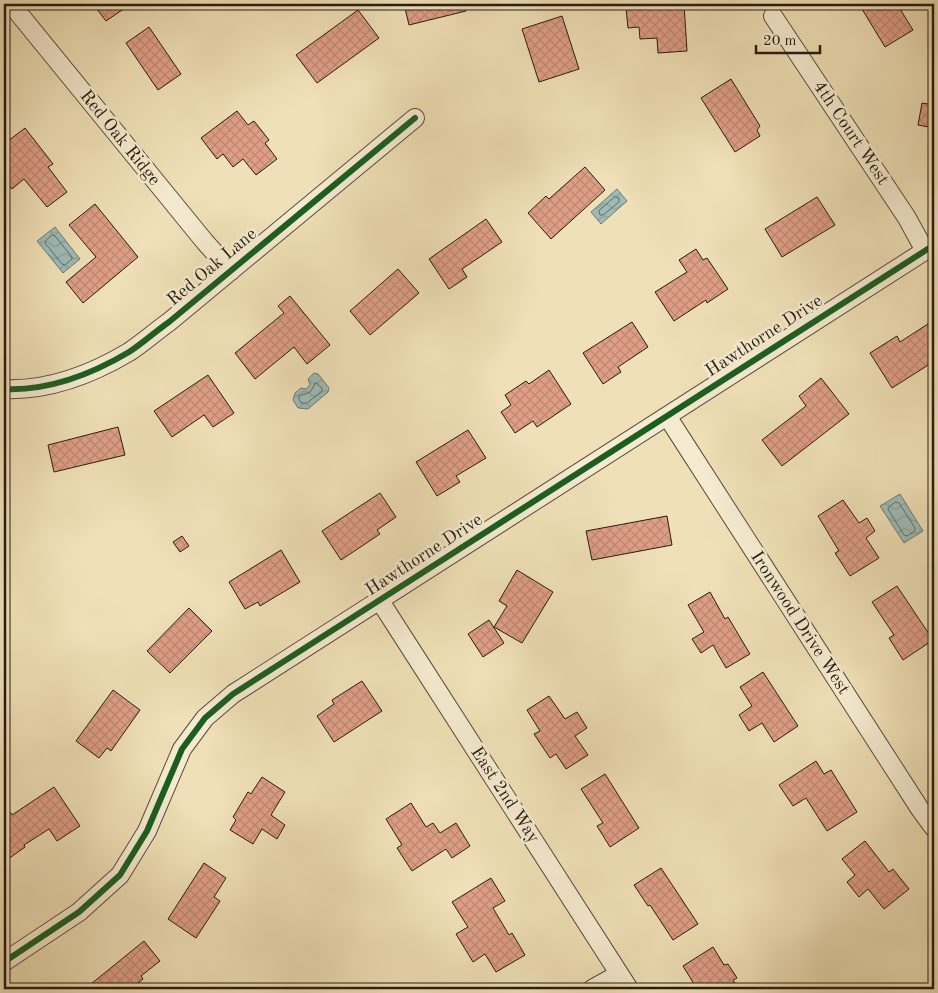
<svg xmlns="http://www.w3.org/2000/svg" width="938" height="993" font-family="'Old Standard TT',serif">
<style>
.water{fill:url(#water-waves);stroke:#6f7b75}
.lines{fill:none;stroke-linecap:round;stroke-linejoin:round}
.shore{stroke:#636c64;stroke-width:1}
.building{fill:url(#building-cross-hatch);stroke:#281c10}
.street-casing{stroke:#5a4d3a;stroke-width:20}
.street{stroke:#f5ebd0;stroke-width:18}
.cycleway-casing{stroke:#f5ebd0;stroke-width:9}
.cycleway{stroke:#1b5e20;stroke-width:6}
.labels{text-anchor:middle;dominant-baseline:central;stroke-width:5;stroke-linejoin:round;paint-order:stroke}
.street-label{font-size:18px;fill:#281c10;stroke:#f5ebd0}
</style>
<defs>
<pattern id="water-waves" width="16" height="10" patternUnits="userSpaceOnUse" patternTransform="scale(1.25)"><rect width="16" height="10" fill="#9ebbb8"/><path d="M0 5q4-4 8 0t8 0" fill="none" stroke="#88a09d"/></pattern>
<pattern id="building-cross-hatch" width="8" height="8" patternUnits="userSpaceOnUse" patternTransform="scale(1.25)"><rect width="8" height="8" fill="#df9f87"/><path d="M0 0l8 8M0 8l8-8" fill="none" stroke="#bf8874"/></pattern>
</defs>
<rect width="100%" height="100%" fill="#f0e0b7"/>
<filter id="stains"><feTurbulence type="fractalNoise" baseFrequency=".004" numOctaves="4"/><feColorMatrix values="0 0 0 0 .2 0 0 0 0 .09 0 0 0 0 .02 0 0 0 .5 -.17"/></filter>
<radialGradient id="worn" r=".72"><stop offset=".6" stop-color="#630" stop-opacity="0"/><stop offset="1" stop-color="#630" stop-opacity=".3"/></radialGradient>
<path class="water" d="M617,189L627,201L601,224L591,212Z
M55,227L80,259L63,273L37,241Z
M314,373L318,374L329,388L328,392L308,409L298,408L293,400L295,393L301,388L306,389L310,385L308,379Z
M900,494L923,531L904,543L880,506Z"/>
<g class="lines">
<path class="shore" d="M615,197L619,198V202L603,215H600L599,211Z
M52,235L55,236L72,257V259L65,265L62,264L45,243L46,241Z
M316,383L322,388V391L307,403H301L299,399V396L310,392Z
M896,502L899,503L915,528V531L907,536L904,535L888,509L889,507Z"/>
</g>
<path class="building" d="M93,4H127L128,6L106,21Z
M404,4H464L466,11L409,25Z
M637,4H684L687,51L658,53L657,38L640,39L639,27L628,28L626,8L638,7Z
M859,4H897L913,30L885,47Z
M358,10L379,38L317,83L296,55Z
M562,16L579,69L539,82L522,29Z
M149,27L181,74L158,90L126,43Z
M731,79L760,126L757,130L760,136L735,152L701,98Z
M922,103L934,105V128L918,125Z
M237,111L248,125L254,121L269,140L265,143L277,159L256,175L243,159L233,167L223,154L217,159L201,138Z
M25,128L53,164L48,167L67,192L47,207L24,179L12,189L4,178V144Z
M585,167L605,190L551,239L528,213L546,196L549,199Z
M817,197L835,225L782,257L765,229Z
M95,204L138,257L83,303L66,282L96,257L69,225Z
M486,219L502,242L462,269L467,277L449,289L429,259Z
M696,249L703,260L707,258L728,289L707,303L706,300L674,321L655,292L687,272L679,260Z
M398,269L419,293L370,335L350,311Z
M290,296L330,345L307,364L294,347L255,379L235,353L284,313L278,306Z
M934,320V364L933,362L892,388L870,353L897,336L900,342Z
M632,322L648,347L618,367L621,372L603,384L583,353Z
M549,370L571,404L537,427L533,421L515,433L501,412L511,405L505,395L526,381L529,384Z
M208,375L234,413L213,427L204,415L172,437L154,411Z
M821,378L849,414L782,466L762,440L806,406L799,396Z
M118,427L125,455L54,472L48,445Z
M468,430L486,458L456,476L460,482L437,496L416,462Z
M380,493L396,517L377,530L380,534L341,560L322,531Z
M843,500L859,523L867,518L875,531L866,538L879,558L850,576L835,553L839,551L818,516Z
M667,516L672,545L592,560L586,531Z
M182,536L189,546L180,552L173,542Z
M281,550L300,582L260,606L258,602L245,609L229,582Z
M517,570L553,592L522,643L494,627L507,606L499,601Z
M897,586L933,640L903,660L889,638L894,635L872,602Z
M710,592L725,619L728,617L750,654L726,668L713,645L701,653L692,639L704,632L688,605Z
M189,608L212,631L170,673L147,651Z
M489,620L504,643L483,657L468,634Z
M763,672L798,726L774,742L762,723L749,731L739,715L752,706L740,687Z
M362,681L382,711L334,742L317,716L334,704L332,700Z
M113,690L140,710L111,751L107,748L99,758L76,741Z
M549,696L565,719L577,712L587,728L575,736L588,755L566,769L556,754L550,758L534,734L540,731L527,710Z
M816,761L824,774L831,770L857,812L827,831L806,798L793,806L779,785Z
M605,774L639,828L610,847L597,826L603,823L581,789Z
M262,777L285,792L271,815L285,825L277,839L262,829L253,844L230,830L236,820L233,817L248,792L251,794Z
M54,787L80,826L57,841L49,829L24,845L25,847L4,862V816L10,812L12,815Z
M411,803L426,827L433,823L440,833L456,823L470,846L452,858L446,849L412,871L397,848L402,845L386,819Z
M865,841L889,872L893,869L909,889L884,909L868,889L859,897L847,882L855,875L842,859Z
M204,863L226,878L214,897L220,901L196,938L168,919Z
M661,868L698,924L673,940L650,905L648,906L634,885Z
M491,878L505,901L493,908L509,935L512,933L525,955L496,972L485,954L473,962L456,934L468,927L452,902Z
M144,941L160,961L141,976L143,979L130,989H95L91,984Z
M713,947L724,965L728,964L737,978L733,980L739,989H694L691,986L694,984L683,966Z"/>
<g class="lines">
<defs>
<path id="street" d="M11,4L205,242L231,271
M773,16L907,218L925,251
M4,389C48,391 92,374 129,352C143,343 156,331 169,322L415,118
M667,416L920,809L934,828
M380,601L629,989
M4,962L79,912L120,875L147,831L182,749L205,718L233,694L934,245
M592,989L619,974"/>
</defs>
<use href="#street" class="street-casing"/>
<use href="#street" class="street"/>
<defs>
<path id="cycleway" d="M4,389C48,391 92,374 129,352C143,343 156,331 169,322L415,118
M4,962L79,912L120,875L147,831L182,749L205,718L233,694L934,245"/>
</defs>
<use href="#cycleway" class="cycleway-casing"/>
<use href="#cycleway" class="cycleway"/>
</g>
<g class="labels">
<g class="street-label">
<text transform="translate(851 133) rotate(56)">4th Court West</text>
<text transform="translate(120 138) rotate(51)">Red Oak Ridge</text>
<text transform="translate(212 267) rotate(-40)">Red Oak Lane</text>
<text transform="translate(764 336) rotate(-33)">Hawthorne Drive</text>
<text transform="translate(424 555) rotate(-33)">Hawthorne Drive</text>
<text transform="translate(800 623) rotate(57)">Ironwood Drive West</text>
<text transform="translate(505 795) rotate(57)">East 2nd Way</text>
</g>
</g>
<rect width="938" height="993" fill="none" stroke="#f0e0b7" stroke-width="20"/>
<rect x="5" y="5" width="928" height="983" fill="none" stroke="#281c10" stroke-width="2.5"/>
<rect x="10" y="10" width="918" height="973" fill="none" stroke="#281c10"/>
<path d="M756 45v8h64v-8" fill="none" stroke="#281c10" stroke-width="2.5"/>
<text x="763" y="45" font-size="15" fill="#281c10" stroke="#f5ebd0" stroke-width="4" paint-order="stroke">20 m</text>
<rect width="100%" height="100%" filter="url(#stains)"/>
<rect width="100%" height="100%" fill="url(#worn)"/>
</svg>
